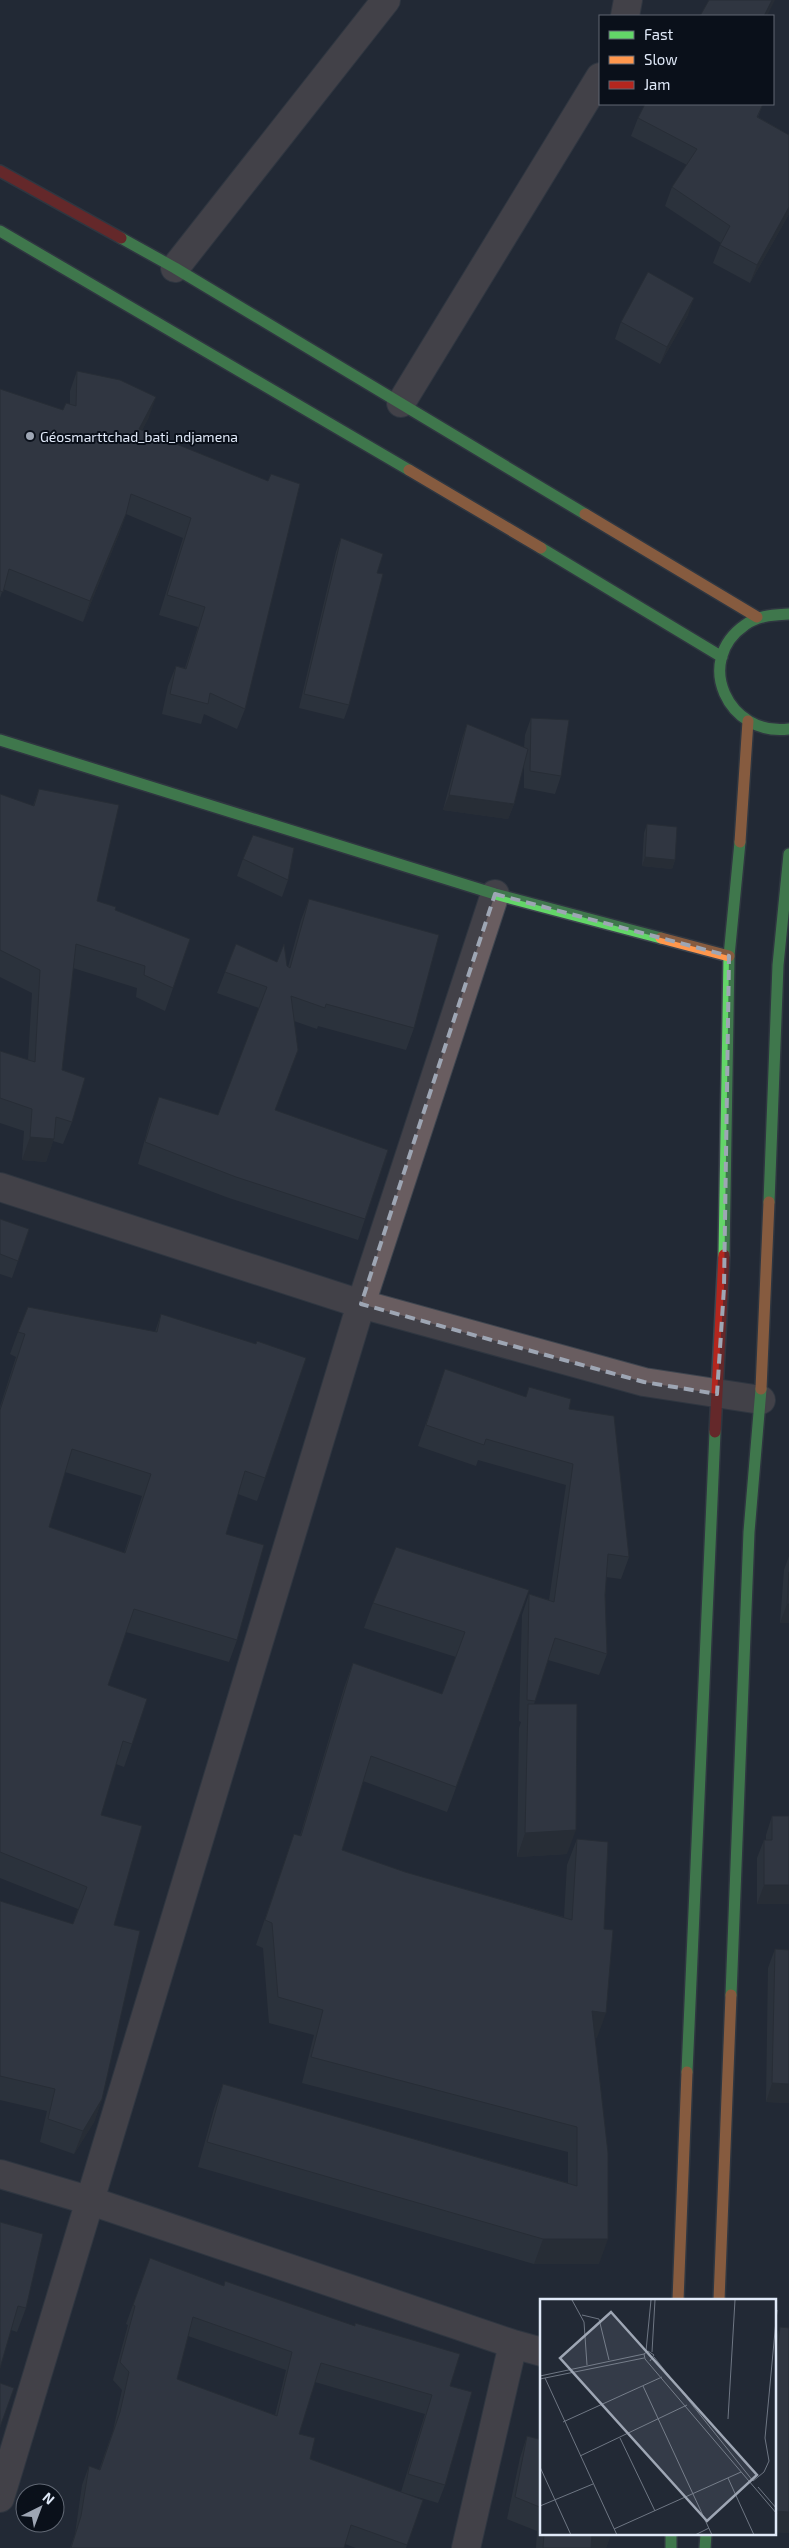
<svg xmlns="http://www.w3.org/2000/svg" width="789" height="2548" font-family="'Exo 2',sans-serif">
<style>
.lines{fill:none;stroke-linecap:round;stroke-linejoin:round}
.street-casing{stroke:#3e454f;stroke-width:30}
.fast-casing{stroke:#3e454f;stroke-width:14}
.slow-casing{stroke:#3e454f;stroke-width:14}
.jam-casing{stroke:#3e454f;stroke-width:14}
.street{stroke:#695d60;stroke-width:28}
.fast{stroke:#63d668;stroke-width:11}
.slow{stroke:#ff974d;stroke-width:11}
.jam{stroke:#b3261e;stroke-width:11}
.wall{fill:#373c45;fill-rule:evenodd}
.shaded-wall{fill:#2d3138}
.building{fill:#404650;stroke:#2d3138;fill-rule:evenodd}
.marked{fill:none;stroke:#9ea6b4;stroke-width:4;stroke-dasharray:10 6;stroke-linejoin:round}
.poi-dot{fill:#9ea6b4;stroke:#0a101a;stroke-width:2}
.labels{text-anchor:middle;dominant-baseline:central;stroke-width:4;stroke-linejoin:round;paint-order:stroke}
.poi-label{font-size:14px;fill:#e0e9f8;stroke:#0a101a;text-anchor:start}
.inset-road{fill:none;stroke:#6e7683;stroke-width:1}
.view{fill:#9ea6b4;fill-opacity:0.15;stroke:#9ea6b4;stroke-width:2.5}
.inset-edge{fill:none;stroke:#e0e9f8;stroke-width:2.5}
</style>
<rect width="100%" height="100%" fill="#222935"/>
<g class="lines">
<defs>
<path id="street" d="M625,16L628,0
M175,268L386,0
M401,403L600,77
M0,1187L361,1304L644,1382L761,1400
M0,2174L91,2201L513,2344L542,2352
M0,2498L361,1304L495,894
M466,2548L513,2344"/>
<path id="fast" d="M0,231L409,470
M121,238L175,268L585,514
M541,548L722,657
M789,614C774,615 758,615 745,625C693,661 728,737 789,729
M0,740L495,894L661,938
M769,1202L778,965L789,854
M724,1255L729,956L740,842
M731,1995L749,1532L761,1389
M687,2072L715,1432
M671,2534V2548
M705,2548L706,2534"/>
<path id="slow" d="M409,470L541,548
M585,514L757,617
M740,842L748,721
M661,938L729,956
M761,1389L769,1202
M678,2300L687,2072
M719,2300L731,1995"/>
<path id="jam" d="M0,171L121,238
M715,1432L724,1255"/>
</defs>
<use href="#street" class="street-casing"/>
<use href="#fast" class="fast-casing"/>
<use href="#slow" class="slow-casing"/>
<use href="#jam" class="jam-casing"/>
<use href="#street" class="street"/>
<use href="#fast" class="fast"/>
<use href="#slow" class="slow"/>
<use href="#jam" class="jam"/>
</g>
<path class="wall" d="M763,104L758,117L789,135V214L750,283L713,263L721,243L665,206L672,187L687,165L631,136L638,118Z
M688,315L660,364L615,339L621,322Z
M77,371L149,417L142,430L268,481L245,709L237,729L204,714L201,724L162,714L168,686L176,666L185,668L198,627L159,615L183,538L126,514L119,534L83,622L3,589L0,598V389L63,410L70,404V391Z
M341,538L377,573L349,705L344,719L299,708L336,552Z
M531,718L561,776L555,794L524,788V763L514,804L508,819L443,810L462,739L467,724L524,748L525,735Z
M39,789L97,901L115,910L190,939L165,1011L136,997L137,988L73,968L62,1070L72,1122L63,1144L53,1141L46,1162L22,1160L24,1131L0,1123V1051L28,1060L32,993L0,977V794L33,806Z
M647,824L675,860L672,869L642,866L644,833Z
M243,859L288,880L282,897L237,876Z
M309,899L414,1028L406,1050L318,1026L317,1029L294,1021L275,1110L365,1219L358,1240L229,1198L138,1164L151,1118L159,1097L218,1115L259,1008L217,993L236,944L288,967L301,920Z
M0,1219L29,1229L12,1278L0,1274Z
M161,1314L265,1478L257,1501L238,1494L226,1534L237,1640L229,1662L126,1632L108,1685L132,1744L124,1767L116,1764L101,1815L114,1925L102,2099L94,2122L74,2154L40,2142L47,2111L0,2100V1901L73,1924L78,1909L0,1878V1407L16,1357L10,1354L18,1332H155ZM65,1472L142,1496L124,1553L49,1527Z
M445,1369L526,1397L529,1387L569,1409L629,1557L621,1579L606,1577L605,1595L607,1654L599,1675L548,1660L534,1704L567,1854L517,1857L519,1728L521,1722L519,1721L522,1615L529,1594L549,1600L566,1485L478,1460L476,1466L418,1446Z
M789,1556V1623H780L784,1570Z
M529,1590L447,1812L363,1781L342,1850L405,1872L564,1917L567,1865L577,1839L597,2038H595L599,2264H534L198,2167L214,2109L223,2084L568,2183V2152L302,2083L314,2035L269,2023L263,1948L256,1945L294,1834L300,1836L344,1688L353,1663L442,1694L456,1657L364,1628L373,1603Z
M789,1814V1904H757V1858L764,1840H766V1835L772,1816H789Z
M775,1949L789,1950V2103L766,2102L768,1968Z
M0,2222L26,2308L17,2332L11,2330Z
M150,2258L450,2386L445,2485L438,2503L401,2492L425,2414L315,2382L299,2434L310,2459L423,2500L406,2548H356L345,2544L344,2548H70L75,2534L82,2485L89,2466L99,2470L113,2431L122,2390L113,2380L128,2325L126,2324ZM188,2336L286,2370L275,2415L177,2379Z
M780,2327L789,2328V2533L775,2532V2340Z
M527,2436L542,2440V2534H611L606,2548H536L537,2531L507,2519L520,2458Z"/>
<path class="shaded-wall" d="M772,0H775L767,16H764Z
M789,207V214L750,283L757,265Z
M694,298L688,315L660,364L667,347Z
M156,397L149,417L132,449L139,429Z
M126,514L119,534L83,622L90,601Z
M449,795L514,804L508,819L443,810Z
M645,857L675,860L672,869L642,866Z
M30,1137L54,1139L46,1162L22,1160Z
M787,1604H789V1623H780Z
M576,1830L567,1854L517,1857L525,1833Z
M764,1885H789V1904H757Z
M592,2011L606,2013L597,2038L582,2037Z
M772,2083L789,2084V2103L766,2102Z
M102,2099L94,2122L74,2154L83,2131Z
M543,2239H608L599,2264H534Z
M775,2511L789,2512V2533L775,2532Z
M590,2534H611L606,2548H585Z"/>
<path class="building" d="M709,0H772L764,16H700Z
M645,104H763L757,117L789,135V207L757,265L720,245L730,226L672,187L697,149L638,118Z
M648,272L694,298L667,347L621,322Z
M77,371L120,380L156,397L139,429L268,481L271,474L300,484L245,709L210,693L208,704L170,694L176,666L186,669L205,607L167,595L191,518L131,494L126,514L90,601L9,569L3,592L0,591V389L63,410L66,403L76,406Z
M341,538L383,554L377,573L383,574L349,705L304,694Z
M531,718L569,720L561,776L530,771Z
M467,724L528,749L514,804L449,795Z
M39,789L119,805L97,901L116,907L115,910L190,939L173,988L144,975L145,966L76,944L62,1070L85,1078L72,1122L56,1117L54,1139L30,1137L32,1109L0,1098V1051L35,1062L40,970L0,950V794L34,806Z
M647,824L677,827L675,860L645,857Z
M253,835L294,848L288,880L243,859Z
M309,899L439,935L414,1028L326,1004L325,1008L291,996L298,1050L275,1110L388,1150L365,1219L236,1177L145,1142L159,1097L218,1115L267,987L225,972L236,944L277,962L284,944L287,966L290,968Z
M0,1219L29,1229L18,1261L0,1254Z
M28,1307L157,1332L161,1314L256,1344L257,1341L306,1358L265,1478L245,1471L226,1534L264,1545L237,1640L134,1609L108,1685L147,1699L132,1744L123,1741L101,1815L142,1826L114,1925L140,1931L102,2099L83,2131L48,2119L55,2089L0,2076V1901L73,1924L87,1887L0,1852V1410L25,1334L18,1332ZM72,1449L151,1474L125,1553L49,1527Z
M445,1369L526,1397L529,1387L571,1399L569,1409L614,1416L629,1557L608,1554L605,1595L607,1654L555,1638L535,1701L527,1700L529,1594L554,1602L573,1464L486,1439L484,1445L426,1425Z
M396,1547L529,1590L456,1787L371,1756L342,1850L405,1872L572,1920L577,1839L608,1842L604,1929L613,1930L606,2013L592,2011L608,2153V2239H543L207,2142L223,2084L577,2186V2127L311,2057L323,2010L278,1997L272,1923L265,1920L294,1834L301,1836L353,1663L442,1694L465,1632L373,1603Z
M789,1572V1604H787Z
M528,1704H577L576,1830L525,1833Z
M772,1816H789V1885H764V1840H772Z
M775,1949L789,1950V2084L772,2083Z
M0,2222L43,2234L26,2308L18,2306L0,2368Z
M150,2258L224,2286L225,2281L355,2326V2323L460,2354L450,2386L472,2392L445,2485L408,2474L432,2395L321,2363L299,2434L315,2438L310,2459L423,2500L407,2545L351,2525L344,2548H71L81,2516L89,2466L100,2470L120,2412L129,2372L120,2362L135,2306L133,2305ZM193,2317L292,2352L277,2416L177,2379Z
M780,2327L789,2328V2512L775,2511V2368Z
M0,2383L14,2388L0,2427Z
M527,2436L542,2440V2508L515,2497Z
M544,2534H592L591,2548H543Z"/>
<path d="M0 0H789V2548H0ZM495,894L729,956L724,1288L717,1394L644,1382L361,1304Z" fill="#222935" fill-opacity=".55" fill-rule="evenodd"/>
<path class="marked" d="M495,894L729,956L724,1288L717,1394L644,1382L361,1304Z"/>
<circle class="poi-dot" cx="30" cy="436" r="5"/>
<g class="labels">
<g class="poi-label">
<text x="40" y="436">Géosmarttchad_bati_ndjamena</text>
</g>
</g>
<g transform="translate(540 2299)">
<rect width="236" height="236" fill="#222935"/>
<path class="inset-road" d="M32,1L44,23L47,66M42,16L59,20L69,61M106,52L111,1M112,53L115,1M114,58L213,182M110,62L114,56L108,52L104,55L105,60L237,215M0,77L104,55M5,79L77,236M0,80L104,59M103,87L172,236M188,120L195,1M23,123L122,78M80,139L115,212M40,157L147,106M0,168L31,236M188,179L214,236M213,182L224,173L229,162L225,139L237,11M218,188L237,210M0,207L53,185M74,230L201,173M155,236L169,229"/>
<path class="view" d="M71,13L217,176L167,222L20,59Z"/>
<rect width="236" height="236" class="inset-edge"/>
</g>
<rect x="599" y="15" width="175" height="90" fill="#0a101a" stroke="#606773"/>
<rect x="609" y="31" width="25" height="8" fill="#63d668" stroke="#606773"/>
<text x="644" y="40" font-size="15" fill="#e0e9f8">Fast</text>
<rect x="609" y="56" width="25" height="8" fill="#ff974d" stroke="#606773"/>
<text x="644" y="65" font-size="15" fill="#e0e9f8">Slow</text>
<rect x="609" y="81" width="25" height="8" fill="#b3261e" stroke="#606773"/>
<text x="644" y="90" font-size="15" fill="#e0e9f8">Jam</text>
<g transform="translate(40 2508) rotate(42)"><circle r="24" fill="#0a101a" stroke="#606773"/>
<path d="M0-4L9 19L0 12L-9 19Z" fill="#9ea6b4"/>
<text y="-8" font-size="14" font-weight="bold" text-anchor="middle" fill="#e0e9f8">N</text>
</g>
</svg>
